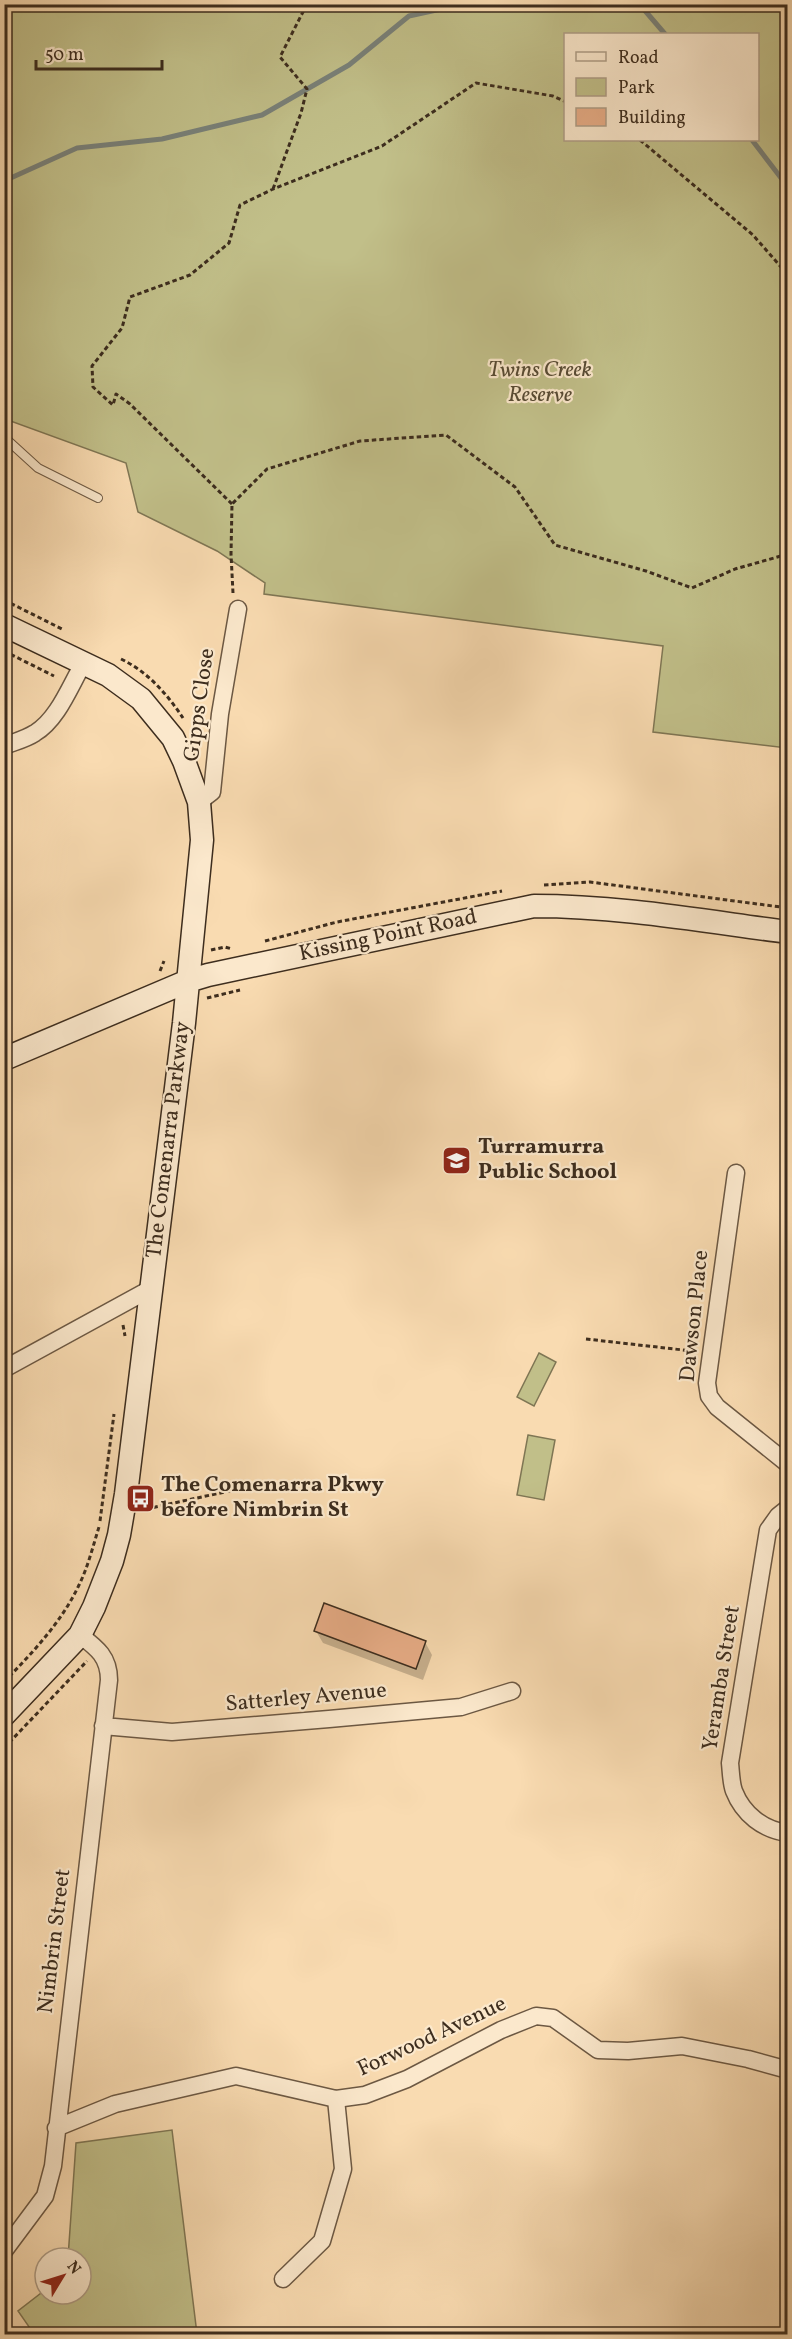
<svg xmlns="http://www.w3.org/2000/svg" width="792" height="2339" font-family="Vollkorn,serif">
<style>
.green{fill:#c1bf89;stroke:#7f7654;stroke-width:1.5;fill-rule:evenodd}
.shadow{fill:#0003}
.lines{fill:none;stroke-linecap:round;stroke-linejoin:round}
.stream{stroke:#798179;stroke-width:5}
.building{fill:#e8ad87;stroke:#3d2d1e;stroke-width:1.5}
.lane-casing{stroke:#6c5843;stroke-width:10}
.street-casing{stroke:#6c5843;stroke-width:19}
.secondary-casing{stroke:#3d2d1e;stroke-width:25}
.path{stroke:#3d2d1e;stroke-width:3;stroke-dasharray:4.5 3;stroke-linecap:butt}
.lane{stroke:#fbe8cc;stroke-width:8}
.street{stroke:#fbe8cc;stroke-width:16}
.secondary{stroke:#fbe8cc;stroke-width:22}
.labels{text-anchor:middle;dominant-baseline:central;stroke-width:4.5;stroke-linejoin:round;paint-order:stroke}
.park-label{font-size:22px;font-style:italic;fill:#574a33;stroke:#fbe8cc}
.street-label{font-size:22px;fill:#3d2d1e;stroke:#fbe8cc}
.poi-label{font-size:22px;font-weight:bold;fill:#3d2d1e;stroke:#fbe8cc;text-anchor:start}
</style>
<rect width="100%" height="100%" fill="#f9dbb1"/>
<filter id="stains"><feTurbulence type="fractalNoise" baseFrequency=".00333" numOctaves="4"/><feColorMatrix values="0 0 0 0 .2 0 0 0 0 .09 0 0 0 0 .02 0 0 0 .5 -.17"/></filter>
<radialGradient id="worn" r=".72"><stop offset=".6" stop-color="#630" stop-opacity="0"/><stop offset="1" stop-color="#630" stop-opacity=".3"/></radialGradient>
<path class="green" d="M4,5H787V748L653,732L663,646L264,594L265,583L217,551L138,512L126,463L5,419ZM566,34H758V140H566Z
M539,1353L556,1362L534,1406L517,1397Z
M528,1435L555,1440L544,1500L517,1495Z
M172,2130L197,2334H34L18,2311L45,2290V2294H81V2258H68L76,2143Z"/>
<path class="shadow" d="M316,1631L425,1642L432,1655L423,1680L323,1643Z"/>
<g class="lines">
<path class="stream" d="M636,4L641,6L665,34
M752,140L788,187
M4,181L77,148L162,139L262,115L349,65L409,16L464,4"/>
</g>
<path class="building" d="M324,1603L426,1641L416,1669L314,1631Z"/>
<g class="lines">
<defs>
<path id="lane" d="M4,437L38,468L98,498"/>
<path id="street" d="M4,746C14,742 26,739 35,733C58,719 70,686 83,664
M199,802L212,792L220,714L238,609
M736,1173L707,1383L709,1396L717,1407L788,1464
M4,1369L152,1288
M788,1508L778,1516L768,1530L730,1763C731,1772 731,1783 734,1791C743,1814 763,1830 788,1833
M103,1726L172,1732L329,1719L461,1707L512,1691
M56,2128L115,2104L236,2076L336,2099L365,2095L407,2079L501,2030L536,2016L553,2018L598,2050L628,2051L682,2046L748,2059L788,2070
M4,2251L45,2196L53,2166L109,1680C109,1657 97,1648 80,1635
M283,2279L322,2241L343,2169L336,2099"/>
<path id="secondary" d="M4,625L108,675L141,699L173,738L184,761L199,802L202,840L184,1023L126,1494L119,1535L112,1561L94,1607L80,1635L4,1715
M4,1059L188,981L208,975L534,906C619,906 703,921 788,932"/>
</defs>
<use href="#lane" class="lane-casing"/>
<use href="#street" class="street-casing"/>
<use href="#secondary" class="secondary-casing"/>
<path class="path" d="M640,140L753,235L788,275
M273,189L301,113L307,89L280,57L307,4
M232,504L130,404L116,394L113,405L93,387L92,366L122,328L130,297L190,275L229,243L240,205L273,189L382,146L476,83L553,96L566,102
M233,593L231,554L232,504L267,469L360,441L446,435L515,487L555,545L646,571L692,588L735,569L781,556L788,557
M4,600L62,629
M4,651L54,676
M121,659C148,672 167,694 183,718
M544,885L590,882L788,908
M265,941L337,922L502,891
M211,950L225,947L232,949
M160,971L164,961
M207,998L240,990
M123,1325L125,1336
M586,1339L692,1351
M146,1509L271,1482
M100,1521L114,1414
M4,1682C33,1652 61,1623 79,1585C88,1567 93,1546 99,1527
M4,1748L87,1661"/>
<use href="#lane" class="lane"/>
<use href="#street" class="street"/>
<use href="#secondary" class="secondary"/>
</g>
<defs>
<symbol id="school-square" viewBox="-11 -11 22 22"><rect x="-9" y="-9" width="18" height="18" rx="4" fill="#8f2418" stroke="#fbe8cc"/><path d="M0-5L7-2L0 1L-7-2ZM-4 1L0 2.5L4 1V4Q0 6-4 4Z" fill="#fff"/></symbol>
<symbol id="bus-square" viewBox="-11 -11 22 22"><rect x="-9" y="-9" width="18" height="18" rx="4" fill="#8f2418" stroke="#fbe8cc"/><path d="M-5-6H5V4H4V6H2V4H-2V6H-4V4H-5ZM-3.5-4V0h7V-4ZM-3.5 1.2v1.5H-2V1.2ZM2 1.2v1.5H3.5V1.2Z" fill="#fff"/></symbol>
</defs>
<g fill-rule="evenodd">
<use href="#school-square" x="440" y="1144" width="33" height="33"/>
<use href="#bus-square" x="124" y="1482" width="33" height="33"/>
</g>
<g class="labels">
<g class="park-label">
<text x="540" y="370">Twins Creek<tspan x="540" dy="25">Reserve</tspan></text>
</g>
<g class="street-label">
<text transform="translate(200 705) rotate(-82)">Gipps Close</text>
<text transform="translate(388 936) rotate(-12)">Kissing Point Road</text>
<text transform="translate(169 1140) rotate(-83)">The Comenarra Parkway</text>
<text transform="translate(695 1316) rotate(-84)">Dawson Place</text>
<text transform="translate(722 1678) rotate(-81)">Yeramba Street</text>
<text transform="translate(306 1698) rotate(-5)">Satterley Avenue</text>
<text transform="translate(55 1941) rotate(-83)">Nimbrin Street</text>
<text transform="translate(432 2037) rotate(-25)">Forwood Avenue</text>
</g>
<g class="poi-label">
<text x="478" y="1147">Turramurra<tspan x="478" dy="25">Public School</tspan></text>
<text x="161" y="1485">The Comenarra Pkwy<tspan x="161" dy="25">before Nimbrin St</tspan></text>
</g>
</g>
<rect width="792" height="2339" fill="none" stroke="#f9dbb1" stroke-width="24"/>
<rect x="6" y="6" width="780" height="2327" fill="none" stroke="#3d2d1e" stroke-width="3"/>
<rect x="12" y="12" width="768" height="2315" fill="none" stroke="#3d2d1e" stroke-width="1.5"/>
<rect x="564" y="33" width="195" height="108" fill="#fbe8cc" stroke="#af9d86" stroke-width="1.5"/>
<rect x="576" y="52" width="30" height="9" fill="#fbe8cc" stroke="#af9d86" stroke-width="1.5"/>
<text x="618" y="63" font-size="18" fill="#3d2d1e">Road</text>
<rect x="576" y="78" width="30" height="18" fill="#c1bf89" stroke="#af9d86" stroke-width="1.5"/>
<text x="618" y="93" font-size="18" fill="#3d2d1e">Park</text>
<rect x="576" y="108" width="30" height="18" fill="#e8ad87" stroke="#af9d86" stroke-width="1.5"/>
<text x="618" y="123" font-size="18" fill="#3d2d1e">Building</text>
<g transform="translate(63 2276) rotate(52)"><circle r="28" fill="#fbe8cc" stroke="#af9d86" stroke-width="1.5"/>
<path d="M0-4.5L10 22L0 15L-10 22Z" fill="#8f2418"/>
<text y="-9" font-size="16" font-weight="bold" text-anchor="middle" fill="#3d2d1e">N</text>
</g>
<path d="M36 60v9h126v-9" fill="none" stroke="#3d2d1e" stroke-width="3"/>
<text x="45" y="60" font-size="18" fill="#3d2d1e" stroke="#fbe8cc" stroke-width="4.5" paint-order="stroke">50 m</text>
<rect width="100%" height="100%" filter="url(#stains)"/>
<rect width="100%" height="100%" fill="url(#worn)"/>
</svg>
